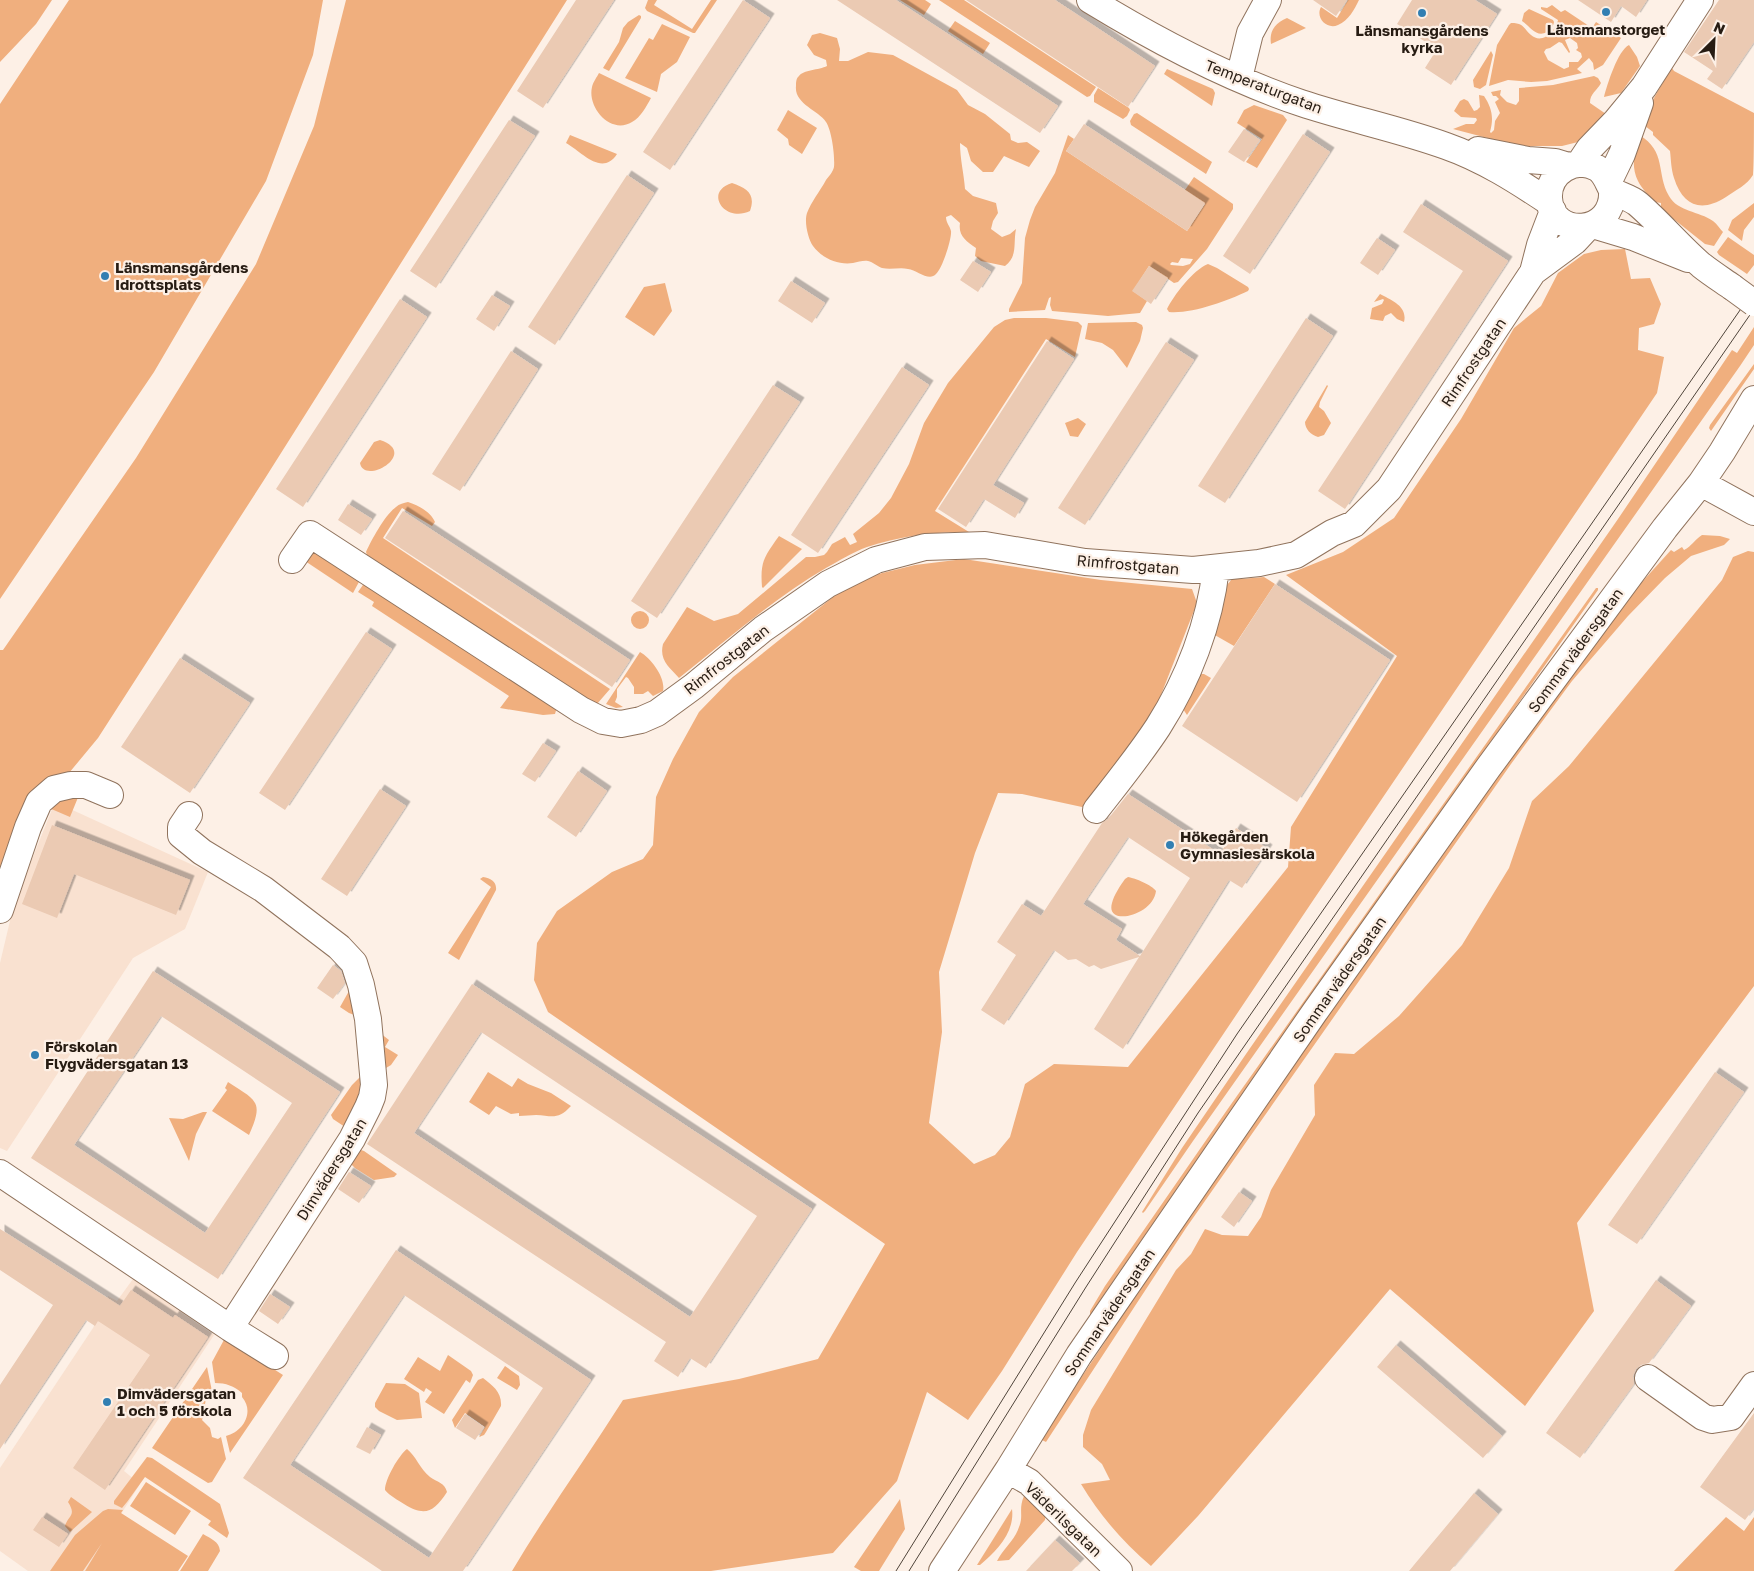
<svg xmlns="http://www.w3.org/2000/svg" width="1754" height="1571" font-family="'Golos Text',sans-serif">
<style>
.built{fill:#f9e1d0}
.green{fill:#f0af7e;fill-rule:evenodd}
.building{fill:#ebcab3;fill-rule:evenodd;filter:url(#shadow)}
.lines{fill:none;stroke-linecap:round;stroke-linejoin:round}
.minor-casing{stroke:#90735d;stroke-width:28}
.minor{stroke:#fff;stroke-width:26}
.tram{stroke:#4f443a;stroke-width:1}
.minor-bridge-casing{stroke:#90735d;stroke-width:28;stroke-linecap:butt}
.minor-bridge{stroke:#fff;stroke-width:26}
.poi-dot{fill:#327fb2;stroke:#fdf0e6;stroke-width:2}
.labels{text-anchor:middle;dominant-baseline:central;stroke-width:4.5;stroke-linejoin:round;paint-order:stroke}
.poi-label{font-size:15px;font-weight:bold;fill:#271c13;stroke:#fdf0e6;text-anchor:start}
.street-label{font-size:15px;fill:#271c13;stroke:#fdf0e6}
</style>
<defs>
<filter id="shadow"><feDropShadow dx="4.5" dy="-4.5" stdDeviation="0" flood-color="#0004"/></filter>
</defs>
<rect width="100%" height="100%" fill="#fdf0e6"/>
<path class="built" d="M55,802L208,872L185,929L133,958L7,1151L0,1148V963L14,904Z
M133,1279L214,1335L124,1471L140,1484L85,1571H28L0,1551V1468L93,1328L108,1296L117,1301Z"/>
<path class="green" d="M0,0H52L36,24L0,62Z
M69,0H323L313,55L266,181L154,372L0,599V104Z
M346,0H567L264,480L98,738L69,773L0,871V650H3L136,458L256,264L314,126Z
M648,0H657L654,5L692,29L711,0H717L695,33H693L647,11L645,8Z
M900,0H925L931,4L924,15Z
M939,0H964L1096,87L1090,96L1087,97Z
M1348,0H1359C1354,10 1349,20 1338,25C1327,30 1315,18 1321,7L1337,18Z
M1552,5L1561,12L1565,10L1592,28L1596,22L1621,38L1603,65L1594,70L1593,63L1589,58L1577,69L1582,73L1547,81L1531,82L1508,80L1489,86L1497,45L1509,25L1511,23C1524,23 1523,28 1531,35C1542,45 1556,31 1558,20L1541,9V7L1547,8ZM1570,38L1577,43L1578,48L1576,50L1581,53L1582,57L1578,62H1569V67L1564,69L1548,60L1544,52L1546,49L1550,48L1559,42L1562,43L1569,53L1570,52L1565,40Z
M1529,9L1553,20L1554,22C1553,27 1551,29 1547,32C1536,38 1530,26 1522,21L1524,13Z
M639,15L641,16V18L609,71L603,68L619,42L623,28L628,22Z
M1287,18L1306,28L1271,44C1269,31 1275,23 1287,18Z
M955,21L990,43L983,54L948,31Z
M662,24L690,37L677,62L661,74L657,92L625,78L649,38L653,40Z
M820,33L837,38L840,49L839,61H848L868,52L893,55L957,90L968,105L985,114L1010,134L1011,140L1018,143L1027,142L1040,151L1029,167L1004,156L993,172H983L971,161L967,148L960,143C960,159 964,174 965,189L973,196L996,203L998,213L993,221L991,229L1002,237L1010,234L1016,229C1013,244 1018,256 1005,266L981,261L975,256L976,248C966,241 958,236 960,223L951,215L946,217C946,223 950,226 951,231C952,239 942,269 936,274C929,282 917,270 908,269C900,267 891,270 882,268C877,266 873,262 868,261C864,260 858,262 853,263C838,265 823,259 813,246C808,239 804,222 807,213C811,202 820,191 826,180C829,176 833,172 834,167C835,157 832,131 826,122C818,110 794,104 796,86C796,83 796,78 799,76C803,70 819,70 827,66L826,60L814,55L807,45L812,35Z
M1629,45L1637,57L1640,66L1621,93L1604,97C1607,85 1618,50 1629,45Z
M1491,51L1493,55L1486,85L1480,89L1474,87L1473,80Z
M1672,68L1674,71L1754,113C1754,124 1754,168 1753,175C1747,185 1736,190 1726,197C1701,213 1683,206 1674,178C1671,169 1671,159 1670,151L1653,135V132L1645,126L1639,135C1667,151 1656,174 1669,196C1678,212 1699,211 1713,221C1717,224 1720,229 1723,232L1714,246L1705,244L1661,209V203L1655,202C1649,196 1642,189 1638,181C1622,150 1655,94 1672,68Z
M1167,69L1213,89L1215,93L1212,106L1164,74Z
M599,73L651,98C646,107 641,117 632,122C611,135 587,108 592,87C593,82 597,77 599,73Z
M1594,76L1598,78L1601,83C1597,91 1590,93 1590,103L1606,114L1578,142L1562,146H1518L1453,129L1466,124H1474L1477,120L1476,118L1461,117L1454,111L1460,101L1464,99L1468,101L1474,111L1477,110L1480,107L1479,95L1484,96C1492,108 1494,118 1490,132L1491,133L1494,130L1495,121L1500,113L1495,102L1499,99L1496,96H1493L1491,92L1501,90L1500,95L1507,102L1516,105L1519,101V88L1553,85Z
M1098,88L1129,108L1130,110L1127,116L1123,119L1094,102V95Z
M1254,105L1283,115L1287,120L1257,168L1246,162L1262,139L1237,123L1244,110Z
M788,110L817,128L802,154L789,145L788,139L777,130Z
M1137,113L1212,162L1206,174L1131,125L1130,121L1134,114Z
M570,135L617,154C602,177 582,152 566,143Z
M1068,135L1074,139L1066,151L1187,231L1205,204L1185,190L1194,177L1233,204V209L1207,249L1178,282L1174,283L1149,266L1133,291L1147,301L1140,313L1108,316L1052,311L1050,305L1051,297L1049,298L1045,310L1009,312V309L1022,283L1025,238L1030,220L1035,207L1055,173ZM1181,258L1193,259L1190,264L1183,266L1171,265L1170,264L1172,262L1178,263Z
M732,183C747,188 756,194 750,211C725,223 703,192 732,183Z
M1754,203V217L1744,230L1742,241L1728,230L1732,220Z
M1728,237L1754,255V265L1747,274L1719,255L1717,252Z
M1625,249L1631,279L1650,278L1661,304L1654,324L1639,328L1638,350L1664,357L1657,393L1314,899L1077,1252L1002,1371L968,1420L927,1392L897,1481L833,1553L711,1571H512C547,1512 587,1457 623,1400L739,1379L818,1359L885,1244L548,1012L534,980L537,943L557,911L612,872L643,859L653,845L656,797L673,759L699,712L733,677L833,597L866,577L915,565L964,559L1101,580L1192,589L1197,603L1157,705L1094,801L1082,807L1022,794L998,793L975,853L939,972L942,1032L929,1123L974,1164L995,1155L1010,1137L1025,1084L1054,1064L1128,1067L1288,867L1291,827L1397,656L1286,575L1343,552L1394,518L1461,419L1514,328L1541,306L1558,273L1584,254L1601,250Z
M1208,264L1217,268L1248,287L1249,289L1248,291C1227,301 1192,314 1169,312L1167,309C1174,295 1193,270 1208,264Z
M665,283L672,311L654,336L625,317L644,287Z
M1380,294C1391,300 1408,306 1404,322L1397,319L1391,313L1385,316L1383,321L1370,319L1372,308L1382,304L1384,300L1383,299L1374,302Z
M1014,318H1046L1078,322L1082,326L1075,357L1046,339L935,511L969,532C935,531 900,536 867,547C853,552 839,561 826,568C773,599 727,640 679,678C669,667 659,660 663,644L687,607L714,621L738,614L806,557H815L824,555L827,552L832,544L845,537L850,545L857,542L853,534L879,513L891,498L909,464L924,423L948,383L994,327L1005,320Z
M1136,322L1142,325L1143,328L1140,341L1127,368L1113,350L1102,343L1085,339L1088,323Z
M1754,327V345L1740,366L1193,1141L1145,1211L1143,1213L1142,1212L1182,1148L1246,1054L1618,519L1732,350L1737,353Z
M1754,364V369L1711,431L1709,428L1710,425Z
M1327,385L1328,386L1320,402L1319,407L1324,411L1331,423L1324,435L1318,437C1311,435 1305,429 1305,422Z
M1078,418L1086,424L1078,437L1070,436L1065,423Z
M380,440C420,453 364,486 360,463L374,442Z
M408,502C418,505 431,512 435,522L432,526L402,508L383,538L610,689L597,704L592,703L367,555L366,552C372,539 385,515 396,507C399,504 404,503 408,502Z
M1702,535L1720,536L1730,539L1724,545L1691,556L1665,578L1628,616L1572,681L1511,764L1186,1228L1046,1442L1040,1439L1105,1342L1169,1236L1597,637L1642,582L1671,550L1674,552L1682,547L1684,550C1692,546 1694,540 1702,535Z
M779,536L802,549L763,588L762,587C760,562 764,557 779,536Z
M312,551L360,580L353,593L302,559Z
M1748,551L1754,552V986L1577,1223L1594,1311L1525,1406L1390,1289L1198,1516L1151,1566C1124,1543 1100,1516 1081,1484L1110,1480L1102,1464L1083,1447V1435L1091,1410L1176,1270L1191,1254L1205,1229L1222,1235L1248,1236L1261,1217L1271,1190L1315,1115L1314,1085L1335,1053L1354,1054L1399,1016L1462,945L1509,868L1532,801L1569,766L1722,580L1733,557Z
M1239,577L1241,579L1264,577L1275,584L1234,646L1213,634L1227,585L1232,579Z
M365,582L557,707L555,714L543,715L500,708L509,696L372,606L374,602L358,592Z
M1596,588H1598V590L1230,1112L1090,1315V1311L1105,1286L1227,1110Z
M631 620a9 9 0 1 1 18 0a9 9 0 1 1-18 0Z
M640,652C651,658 666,678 663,691L653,696L648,691L643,694H634V687L628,678L626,677L617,689V697L615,702L623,707L616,708L606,704Z
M1200,674H1204L1211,678L1187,715L1183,709Z
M64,794L79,795L70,817L49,808Z
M483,877C491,878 497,882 496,890L459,960L448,953L491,887L480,879Z
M1128,877C1135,878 1152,885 1156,891C1153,916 1105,927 1112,903C1114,895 1120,886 1125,879Z
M349,991L357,1016L349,1013L340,1007Z
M380,1033L389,1040L385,1047L398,1055L391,1065L386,1068L383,1067Z
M488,1072L512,1087L518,1078L528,1084L551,1093L571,1106C558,1120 553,1116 536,1115C531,1115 525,1116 519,1116V1113L511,1114L496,1106L489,1115L469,1102Z
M362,1075L364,1087L345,1127L333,1119L331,1115L352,1085Z
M228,1082C257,1101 264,1101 249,1135L212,1111L227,1090L225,1088Z
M203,1112H207L196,1134L189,1161L169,1118L183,1119Z
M358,1149L364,1151L397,1174L394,1177L374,1180L355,1168L350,1163Z
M225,1338L283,1375L230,1453L226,1436C243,1432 255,1412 242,1397V1393C234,1386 226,1383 215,1383L212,1362Z
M448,1355L471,1371L473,1375L470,1383L466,1380L444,1414L425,1402L432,1392L426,1388L424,1392L404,1379L418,1357L440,1371Z
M505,1366L519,1376L520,1385L517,1390L497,1378Z
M207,1367L213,1396L206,1399L205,1404L206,1409L202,1420L210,1428L212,1437L218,1439L221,1437L226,1459L212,1482L208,1483L152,1448Z
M483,1378C493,1386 502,1392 501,1406L486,1432L484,1435L479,1437L485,1427L465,1413L455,1428L452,1420L478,1380Z
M386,1383L405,1384L419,1393L422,1418L397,1420L379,1411L375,1407V1403Z
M407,1449C416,1456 420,1469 430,1477C437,1482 445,1483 447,1492C434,1512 425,1517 404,1504C398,1500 390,1496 385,1490C385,1479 399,1455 407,1449Z
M147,1457L152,1458L220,1504L229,1533L227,1538L208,1525L211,1521L145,1477L127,1502L122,1508L114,1504V1501Z
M146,1482L191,1511L175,1535L130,1506Z
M1024,1496L1046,1512L1045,1520L1009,1560L997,1561C1003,1549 1015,1540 1019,1527C1024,1515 1018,1510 1024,1496Z
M71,1497L92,1512L70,1532L65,1526C68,1515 77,1516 68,1502Z
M900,1499L905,1529L879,1571H861L854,1567Z
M108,1509L123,1510L121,1513L188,1556L178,1571H85L102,1543L83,1571H50L75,1535L103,1511Z
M1012,1509C1015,1532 997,1551 980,1565H977Z
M1726,1517L1744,1531L1754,1517V1571H1674Z
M203,1534C211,1539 219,1541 220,1551L208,1571H180Z"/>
<path class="building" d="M576,0H614L543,108L517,91Z
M743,0L770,18L670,170L643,152Z
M837,0H896L1058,106L1040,133Z
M966,0H1055L1155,66L1128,107Z
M1313,0H1347L1336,16Z
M1412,0H1475L1497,14L1451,85L1425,68L1437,49L1397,24Z
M1578,0H1647L1636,17L1621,6L1611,22Z
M1719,0H1754V42L1722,89L1707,79L1713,71L1684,52Z
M509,120L535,136L436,288L410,271Z
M1084,124L1205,203L1187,231L1066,151Z
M1244,129L1260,140L1244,162L1228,152Z
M1303,134L1330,152L1250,274L1223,256Z
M627,175L654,193L555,345L528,327Z
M1421,204L1508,261L1345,509L1318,491L1463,271L1403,232Z
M1377,238L1395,250L1378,275L1360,263Z
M973,261L991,272L978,292L960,280Z
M1149,266L1168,278L1151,304L1132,291Z
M791,281L825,303L812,323L778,301Z
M492,295L510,306L494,331L476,319Z
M400,299L427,317L303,507L276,489Z
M1306,318L1333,336L1225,503L1198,486Z
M1047,341L1074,359L993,485L1024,503L1015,518L984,499L966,527L938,509Z
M1166,342L1194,360L1085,525L1058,508Z
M511,351L538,369L460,491L432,474Z
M902,367L929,385L818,553L791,535Z
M773,385L800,402L657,618L631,601Z
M348,504L372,519L361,535L338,520Z
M403,511L630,660L612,687L385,538Z
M1275,584L1390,660L1297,802L1182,726Z
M366,632L392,649L285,810L259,793Z
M180,658L250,703L190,793L121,747Z
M543,743L556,751L535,782L522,774Z
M578,771L607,791L576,837L547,817Z
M380,789L406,806L347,896L321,879Z
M1128,794L1220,854L1236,828L1268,849L1242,888L1229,880L1123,1049L1094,1029L1139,957L1101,969L1094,965L1089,967L1076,959L1068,960L1054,950L1004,1025L981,1010L1016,955L997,942L1022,904L1041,916L1102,823L1108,819ZM1128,837L1190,878L1140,956L1116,940L1122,929L1083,904Z
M52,825L190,880L176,915L74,874L57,918L22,904Z
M333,965L341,971L345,983L333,999L317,988Z
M153,971L340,1092L218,1279L31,1158ZM161,1016L292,1103L205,1233L74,1145Z
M472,984L812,1209L706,1368L690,1358L678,1377L654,1361L666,1342L367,1144ZM481,1032L757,1216L690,1317L414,1133Z
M1715,1072L1744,1092L1637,1244L1608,1225Z
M349,1172L371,1186L359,1203L338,1189Z
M1239,1192L1252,1201L1234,1227L1221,1217Z
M0,1229L120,1306L131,1290L173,1318L175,1315L208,1337L105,1490L73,1468L150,1355L98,1321L95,1326L86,1320L0,1449V1385L53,1305L0,1270Z
M396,1250L591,1380L463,1571H382L243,1478ZM404,1295L543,1388L429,1558L290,1465Z
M1656,1280L1691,1306L1649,1363L1641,1365L1636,1369L1633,1376L1634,1384L1580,1458L1546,1433Z
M270,1294L290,1307L278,1324L259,1311Z
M1396,1345L1502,1436L1483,1458L1377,1367Z
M1754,1413V1508L1745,1520L1700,1487Z
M465,1414L484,1427L475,1440L456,1428Z
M367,1427L381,1435L370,1454L356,1447Z
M1474,1493L1498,1514L1450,1571H1409Z
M42,1517L68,1534L59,1547L33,1530Z
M1055,1540L1080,1563L1072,1571H1026Z"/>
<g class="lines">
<defs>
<path id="minor" d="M1090,0C1157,41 1227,78 1301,103C1349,119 1399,129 1446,146C1483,159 1516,180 1549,202
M1239,78L1250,33L1268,0
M1478,150L1528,160L1555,162L1568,166
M1579,164L1589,149L1616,121L1644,87L1700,0
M1609,181L1622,154L1640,103
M1612,190C1615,236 1551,239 1549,198C1548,172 1575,156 1597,168C1608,175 1608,187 1614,192C1622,196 1631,198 1638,204C1660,223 1679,246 1701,265C1711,273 1722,280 1732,287
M1593,225L1633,237L1688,259
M1533,272L1575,241L1588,227
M1701,483L1754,512
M292,560L310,534L581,710L603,721L621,724L641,720L657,713L694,686L763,629L828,584L876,560L925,547L985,545L1085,562L1193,570L1259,563L1296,555L1332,533L1354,524L1389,489L1533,272L1540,245L1553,211
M1096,810C1117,783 1139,756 1158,727C1188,680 1210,623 1216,568
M189,815L181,827V835L202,852L263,889L339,947L354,963L361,985L368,1019L374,1085L372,1097L368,1107L352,1139L230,1328
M0,910L28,827L39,802L54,789L71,785H86L110,795
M0,1173L230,1328L275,1356
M1648,1378L1703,1417L1712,1420L1731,1417L1754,1385
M1008,1470L1029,1482L1119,1571
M942,1571L1008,1470L1079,1355L1314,1013L1488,768L1665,528L1701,483L1722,452L1754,399"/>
</defs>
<use href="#minor" class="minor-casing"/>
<use href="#minor" class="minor"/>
<path class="tram" d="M896,1571L1075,1283L1237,1034L1754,290
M909,1571L1086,1287L1198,1113L1754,309"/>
<defs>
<path id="minor-bridge" d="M1732,287L1754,303"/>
</defs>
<use href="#minor-bridge" class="minor-bridge-casing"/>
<use href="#minor-bridge" class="minor-bridge"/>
</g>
<g class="poi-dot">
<circle cx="1606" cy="12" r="5"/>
<circle cx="1422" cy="13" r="5"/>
<circle cx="105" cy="276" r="5"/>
<circle cx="1170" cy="845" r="5"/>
<circle cx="35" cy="1055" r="5"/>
<circle cx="107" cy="1402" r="5"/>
</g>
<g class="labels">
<g class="poi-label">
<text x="1606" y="29" text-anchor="middle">Länsmanstorget</text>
<text x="1422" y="30" text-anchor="middle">Länsmansgårdens<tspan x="1422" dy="17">kyrka</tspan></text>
<text x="115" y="267">Länsmansgårdens<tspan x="115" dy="17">Idrottsplats</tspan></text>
<text x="1180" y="836">Hökegården<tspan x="1180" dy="17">Gymnasiesärskola</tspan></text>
<text x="45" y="1046">Förskolan<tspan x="45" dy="17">Flygvädersgatan 13</tspan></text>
<text x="117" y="1393">Dimvädersgatan<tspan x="117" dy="17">1 och 5 förskola</tspan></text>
</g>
<g class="street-label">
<text transform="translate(1264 86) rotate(21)">Temperaturgatan</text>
<text transform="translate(1473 362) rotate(-56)">Rimfrostgatan</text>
<text transform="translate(1128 564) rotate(5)">Rimfrostgatan</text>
<text transform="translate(1575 650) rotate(-54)">Sommarvädersgatan</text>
<text transform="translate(726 659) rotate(-38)">Rimfrostgatan</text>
<text transform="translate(1339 979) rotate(-55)">Sommarvädersgatan</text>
<text transform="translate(331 1169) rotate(-58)">Dimvädersgatan</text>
<text transform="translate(1109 1312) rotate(-56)">Sommarvädersgatan</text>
<text transform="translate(1064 1519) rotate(44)">Väderilsgatan</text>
</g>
</g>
<g transform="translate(1714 40) rotate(24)" stroke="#fdf0e6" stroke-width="4" paint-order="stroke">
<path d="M0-4L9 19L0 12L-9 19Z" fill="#271c13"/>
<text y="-8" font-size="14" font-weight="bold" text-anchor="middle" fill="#271c13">N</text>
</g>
</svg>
